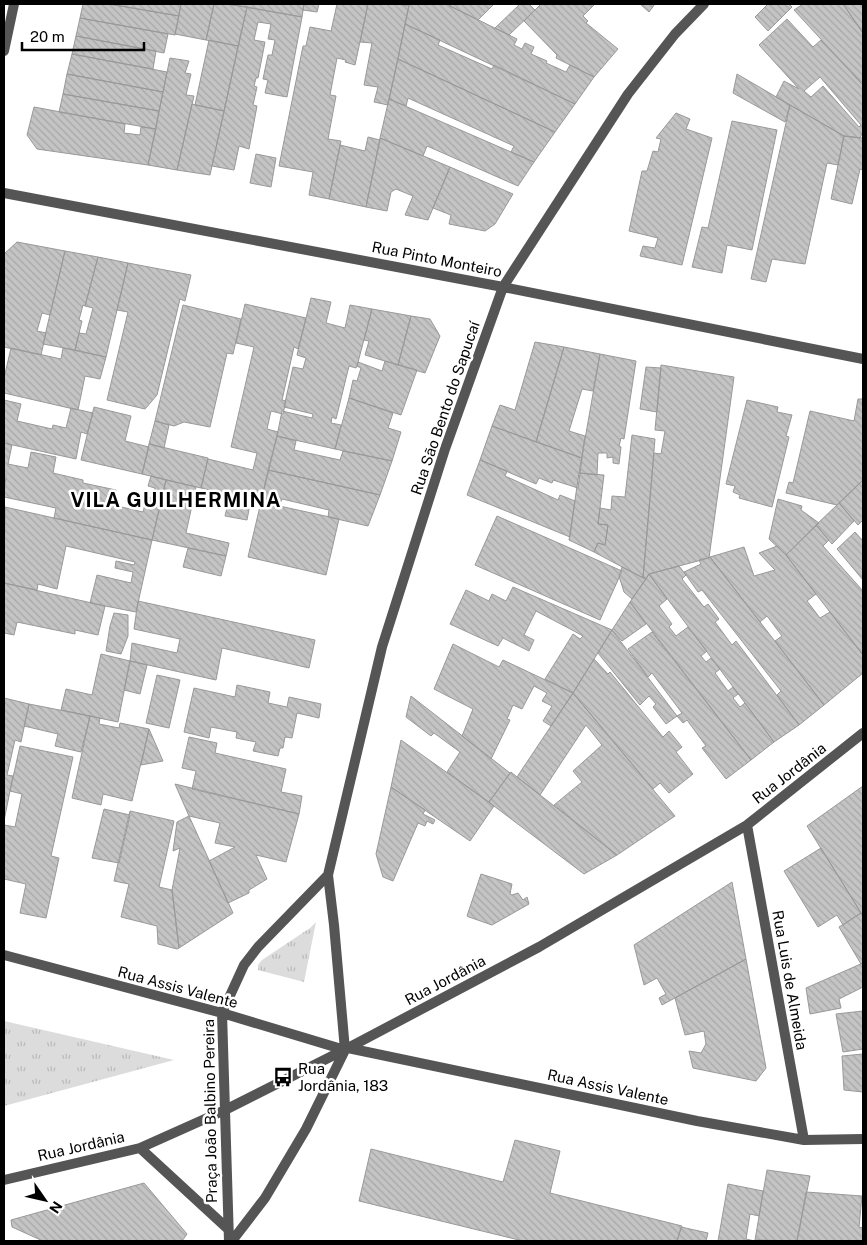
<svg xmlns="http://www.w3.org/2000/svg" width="867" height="1245" font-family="'Public Sans',sans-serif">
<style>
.park{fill:url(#park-tufts)}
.building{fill:url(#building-back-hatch);stroke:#999;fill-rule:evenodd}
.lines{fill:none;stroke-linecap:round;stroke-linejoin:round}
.minor{stroke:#555;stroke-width:10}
.labels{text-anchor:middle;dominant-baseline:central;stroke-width:5;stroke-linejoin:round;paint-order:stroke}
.street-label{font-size:15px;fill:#000;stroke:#fff}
.poi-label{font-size:15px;fill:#000;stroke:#fff;text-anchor:start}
.district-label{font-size:20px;font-weight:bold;letter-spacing:1px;fill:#000;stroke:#fff}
</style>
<defs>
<pattern id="park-tufts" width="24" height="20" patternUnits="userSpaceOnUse" patternTransform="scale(1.25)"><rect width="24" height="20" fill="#dcdcdc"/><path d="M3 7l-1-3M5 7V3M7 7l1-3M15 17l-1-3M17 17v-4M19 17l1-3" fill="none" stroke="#bbb"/></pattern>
<pattern id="building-back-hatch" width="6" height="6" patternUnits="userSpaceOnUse" patternTransform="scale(1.25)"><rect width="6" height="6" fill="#c4c4c4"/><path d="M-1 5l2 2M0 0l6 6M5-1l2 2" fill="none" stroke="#a7a7a7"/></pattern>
</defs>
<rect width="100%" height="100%" fill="#fff"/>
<path class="park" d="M316,922L304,982L258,970V965L262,960L310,928Z
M4,1021L174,1060L4,1106Z"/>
<path class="building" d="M83,4H109L179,16L175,35L80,18Z
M109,4H181L179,16Z
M181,4H214L206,40L175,34Z
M214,4H227L247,7L238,46L206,40Z
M227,4H304L302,17Z
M304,4H319L317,12L303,10Z
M337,4H368L355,65L345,62L346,60L337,58L330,95L336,96L328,139L341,141L329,199L309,195L313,172L279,166L303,46H306L310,27L331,31Z
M368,4H397L409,6L388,105L374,102L378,87L364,85L372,43L360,42Z
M409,4H446L517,39L514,45L522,49L525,43L534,47L531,54L547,61L546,63L566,72L570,65L594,77L575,104L405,24Z
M452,4H494L478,20L450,6Z
M520,4H529L535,10L509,35L495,28Z
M541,4H595L583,16L588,21L586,23L618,49L594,77L556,58L557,55L524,21Z
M640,4H655L649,12Z
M768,4H789L792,7L768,31L755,17Z
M803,4H843L863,33V85L794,10Z
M843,4H863V33Z
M247,7L302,17L287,97L265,93L268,80L263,79L268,55H272L275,40L268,39L271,24L258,22L254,40L265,42L258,78H256L254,86L257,87L253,105L257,106L249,149L239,146L234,170L212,166Z
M80,18L168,34L164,53L76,36Z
M787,19L813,47L821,40L863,85V131L860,138L844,136L776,97L784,81L799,89L759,45ZM820,77L861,125L859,127L823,86L811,97L804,91Z
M405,24L440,40L438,45L492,69L494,65L575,104L555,132L398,59Z
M76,36L156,51L153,69L72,54Z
M209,40L238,46L224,111L195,105Z
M72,54L167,72L163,92L67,74Z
M170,58L189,61L185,73L191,74L186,95L194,96L177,170L148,165Z
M398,59L555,132L534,162L511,152L514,146L408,98L406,106L389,99Z
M67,74L163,92L159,111L63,94Z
M737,74L790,105L785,122L733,93Z
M63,94L159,111L156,129L59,112Z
M389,99L511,152L534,162L518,186L427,146L423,156L380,138Z
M192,104L224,111L210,175L177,170Z
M790,105L844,136L838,165L827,163L805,264L772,259L766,282L751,279Z
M34,107L125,124L124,133L140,135L141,127L156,129L148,165L37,149L27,135Z
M676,113L690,119L686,129L712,138L682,265L640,256L643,246L655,248L658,238L629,231L642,171H647L653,151L658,152L661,139L656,138Z
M732,121L777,130L752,250L727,245L722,273L692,267L702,227L708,228Z
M844,136L863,138V170L860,169L852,204L831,199Z
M368,137L380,140L366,207L329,199L340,145L365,151Z
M380,138L450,167L428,220L405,215L413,196L396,189L391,192L387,211L366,207Z
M256,154L276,158L271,187L250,183Z
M450,167L513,194L495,224L485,231L449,224L451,215L433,208Z
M17,242L65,251L50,315L42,313L37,331L46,333L41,355L4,347V254Z
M65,251L98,257L85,306L83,305L79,320L82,321L75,350L43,344Z
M98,257L128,263L106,357L75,350L79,333L86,334L93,308L85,306Z
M128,263L191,275L185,301L180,299L157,395L145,409L107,400L128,312L117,310Z
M311,298L331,302L326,323L345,328L350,305L372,309L357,366L356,368L349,366L336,419L332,417L331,423L341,425L335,449L277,436L282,411L312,418L313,414L284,407L293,367L303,369L306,358L297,355Z
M245,304L306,318L298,349L294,347L282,400L286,401L283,414L271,411L267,429L278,432L261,502L201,488L208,459L253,470L257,453L231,447L254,347L236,343Z
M183,305L241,319L233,354L227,353L210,427L184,422L174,426L155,421Z
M372,309L411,316L398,365L365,355L369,341L364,340Z
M411,316L430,319L440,336L425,373L398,365Z
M535,342L564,347L536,442L492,426L500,405L515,410Z
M564,347L600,354L593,391L582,389L569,431L585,436L582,458L536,442Z
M11,348L61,359L63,348L106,357L100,379L85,376L78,410L4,393V378Z
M600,354L636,361L624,439L621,438L619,446L621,447L619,464L613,463V457L607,458V453H598L597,475L579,473Z
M385,361L417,370L401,415L349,398L353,380L357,381L361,368L357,366L358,362L382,371Z
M661,365L734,377L709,558L649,574L646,579L643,578L654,453L661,454L665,431L655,430Z
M646,367L661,368L657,412L640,409Z
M349,398L393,413L388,428L401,432L392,461L335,449Z
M858,399H863V480L837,505L786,493L789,482L793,483L810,411L854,421Z
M4,400L21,404L17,421L52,429L53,425L66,428L71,408L93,413L87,434L81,432L76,459L4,443Z
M747,400L778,407L777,412L792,415L786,436L789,437L772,507L739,498L740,495L733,492L735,486L726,484Z
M94,407L131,416L125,441L149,447L142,474L81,460Z
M155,421L169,425L164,448L149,444Z
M492,426L582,458L578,488L553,480L552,483L539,478L536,484L480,460Z
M632,435L655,439L643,578L594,552L598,543L605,545L608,525L598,524L600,508L611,510L612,496L625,497Z
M277,436L296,441L294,450L340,460L343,451L392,461L380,495L268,470Z
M4,443L12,445L8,464L28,468L31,452L56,457L53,473L83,480V483L116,490L113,505L143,512L147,497L153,498L155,488L148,486L151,476L166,480L152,540L54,518L56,508L4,497L6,474L4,473Z
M149,444L208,458L201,488L142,474Z
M480,460L507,471L505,476L558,500L560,495L575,501L570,537L467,495Z
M268,470L380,495L368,526L328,517L329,510L282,499L279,506L261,502Z
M579,473L604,475L598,524L608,525L605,545L598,543L594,552L569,540Z
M166,480L196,487L186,533L229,543L226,556L152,540Z
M863,480V520L858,525L839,503Z
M230,495L251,499L247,520L225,516Z
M778,499L802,506L801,510L819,523L786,555L769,539Z
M261,502L339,519L326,575L248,557Z
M839,503L854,521L832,544L816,525Z
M5,507L152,540L136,612L90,603L97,575L131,583L133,572L115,568L116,561L134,565L135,562L66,546L57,589L38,584L37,590L4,583Z
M497,516L622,571L600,620L475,565Z
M816,525L829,540L823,546L863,591V655L786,555Z
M855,532L863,541V580L837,549Z
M777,546L786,555L816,594L807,601L820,618L830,612L863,655V673L824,705L775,641L782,636L767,616L760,622L710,557L744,547L754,576L775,570L759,553Z
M188,548L226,556L221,576L183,567Z
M710,557L824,705L799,725L777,695L781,691L702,590L698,592L684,572L701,564L699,560Z
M679,566L686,575L682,579L704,607L708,604L719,619L715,622L732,645L736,641L799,725L774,742L649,574Z
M622,567L646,579L632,599L624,592L619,576Z
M649,574L667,599L659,606L672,624L669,627L676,636L688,627L707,651L701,656L706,662L711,658L720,669L715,673L728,691L733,687L738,694L733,698L740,707L745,703L774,742L751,760L630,602Z
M4,583L105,606L98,635L75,630V634L17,622L14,635L4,633Z
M513,587L612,630L573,693L545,679L573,634L580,639L583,636L574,631L536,611L524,635L534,640L529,651L503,638L498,646L450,624L466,590L489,601L492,594L506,601Z
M138,601L315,640L309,668L222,648L216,680L130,661L132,643L177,653L180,639L134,629Z
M630,602L646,624L622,641L612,630Z
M114,613L128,615V636L121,654L106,651L110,626Z
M612,630L677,716L666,724L653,707L656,704L649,696L640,705L598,653Z
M652,632L751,760L726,779L702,748L706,746L687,720L683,723L677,716L682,713L652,673L648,677L628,649Z
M453,644L499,667L503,660L573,693L551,726L543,721L552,706L542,701L547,693L534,686L522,709L513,705L507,719L510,720L491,759L462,736L473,709L434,689Z
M101,654L130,661L118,722L61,710L66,689L92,695Z
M594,659L608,674L610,672L663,737L669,731L682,747L676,752L693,774L669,793L660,783L653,789L573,693Z
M130,661L147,665L140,694L124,690Z
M157,675L180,680L169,728L146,723Z
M237,685L270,692L268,703L287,707L289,697L321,704L319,718L297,713L292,738L285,737L283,748H280L278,756L253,751L256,742L236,738L237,732L211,727L209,738L184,732L194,688L235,697Z
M573,693L675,816L617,855L554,805L582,782L573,771L602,745L586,725L540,795L517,777Z
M411,696L510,773L489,802L447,772L460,752L434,733L431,736L406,717Z
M4,698L29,704L21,742L15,740L7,775L13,776L4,821Z
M29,704L90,716L81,752L55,746L58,734L24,726Z
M90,716L100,718L99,724L119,728L120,723L149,729L132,801L103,794L101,805L72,798Z
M149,729L163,761L141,765Z
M189,737L217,743L215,753L286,769L281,792L302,796L299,814L192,789L196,771L182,768Z
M401,740L494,806L470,841L391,787Z
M20,746L73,757L51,856L59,858L46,918L20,913L26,884L4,879V825L15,827L22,794L10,791Z
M511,772L517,777L617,855L584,874L494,806L489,802Z
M175,784L299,814L286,862L256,855L267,879L249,890V893L228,903L209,861L235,847L215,843L220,823L189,816Z
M863,786V916L807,826Z
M391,787L425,810L423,814L435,820L433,824L427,821L425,826L418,823L393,881L383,877L376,854Z
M104,809L130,815L119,863L92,858Z
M130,811L174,821L159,887L172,890L179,948L177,949L158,944L157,926L121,917L129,884L114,881Z
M189,816L233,913L179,948L172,890L180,848L173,851L177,822Z
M821,848L861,913L843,925L837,915L818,927L784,871Z
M481,874L512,884L510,894L512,895L518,893L523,900L527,897L529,904L492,925L469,917L467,916Z
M732,882L746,959L662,1005L659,998L666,994L657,978L644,985L634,945Z
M861,913L863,916V963L861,964L839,927Z
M746,959L766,1068L756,1081L693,1068L689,1051L701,1053L706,1044L704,1031L685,1035L675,998Z
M863,963V987L839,999L841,1008L810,1014L806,988Z
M863,1011V1049L843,1052L836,1014Z
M863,1054V1092L844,1090L842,1056Z
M515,1140L560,1151L550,1193L682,1226L677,1241H523L359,1201L371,1149L503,1182Z
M767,1170L810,1176L797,1241L755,1240Z
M144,1183L187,1234L182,1241H43L12,1227L11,1220Z
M728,1184L763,1191L759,1216L750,1214L746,1239L755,1241H718Z
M806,1192L862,1196L859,1227L863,1228V1241H797Z
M681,1227L708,1233L706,1241H677Z"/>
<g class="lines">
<path class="minor" d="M4,51L14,4
M4,193L503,287L863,359
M747,825L804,1140
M4,955L222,1013L345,1050
M348,1048L697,1121L804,1140L863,1139
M345,1050L334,925L328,875L382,647L445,449L503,287L628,94L675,34L704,4
M140,1148L228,1229
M4,1180L140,1148L225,1110L348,1048L539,947L747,825L863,733
M229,1241L222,1013L244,965L258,947L328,875
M232,1241L265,1198L306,1129L345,1050"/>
</g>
<defs>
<symbol id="bus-bare" viewBox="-9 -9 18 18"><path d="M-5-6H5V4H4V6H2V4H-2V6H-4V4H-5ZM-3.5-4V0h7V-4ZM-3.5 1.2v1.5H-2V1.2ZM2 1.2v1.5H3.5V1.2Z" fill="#000" stroke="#fff" stroke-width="2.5" paint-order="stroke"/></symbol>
</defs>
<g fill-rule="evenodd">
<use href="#bus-bare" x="269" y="1063" width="28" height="28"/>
</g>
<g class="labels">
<g class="street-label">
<text transform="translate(437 259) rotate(11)">Rua Pinto Monteiro</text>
<text transform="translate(445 408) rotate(-71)">Rua São Bento do Sapucaí</text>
<text transform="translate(789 773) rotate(-38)">Rua Jordânia</text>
<text transform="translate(445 980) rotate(-28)">Rua Jordânia</text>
<text transform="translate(790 980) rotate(80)">Rua Luis de Almeida</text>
<text transform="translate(178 987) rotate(15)">Rua Assis Valente</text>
<text transform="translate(608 1087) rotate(12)">Rua Assis Valente</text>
<text transform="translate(210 1111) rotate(-91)">Praça João Balbino Pereira</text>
<text transform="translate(81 1146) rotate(-13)">Rua Jordânia</text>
</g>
<g class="poi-label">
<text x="298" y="1068">Rua<tspan x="298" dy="17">Jordânia, 183</tspan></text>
</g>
<g class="district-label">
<text x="176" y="500">VILA GUILHERMINA</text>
</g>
</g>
<rect width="867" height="1245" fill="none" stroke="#000000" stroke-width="10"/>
<g transform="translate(45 1200) rotate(124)" stroke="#ffffff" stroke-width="4" paint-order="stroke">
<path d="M0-4L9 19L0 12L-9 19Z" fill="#000000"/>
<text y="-8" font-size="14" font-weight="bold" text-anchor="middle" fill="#000000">N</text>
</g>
<path d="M22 42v8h122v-8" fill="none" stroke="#000000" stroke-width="2.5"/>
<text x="30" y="42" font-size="15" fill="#000000" stroke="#ffffff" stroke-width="4" paint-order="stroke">20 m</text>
</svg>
